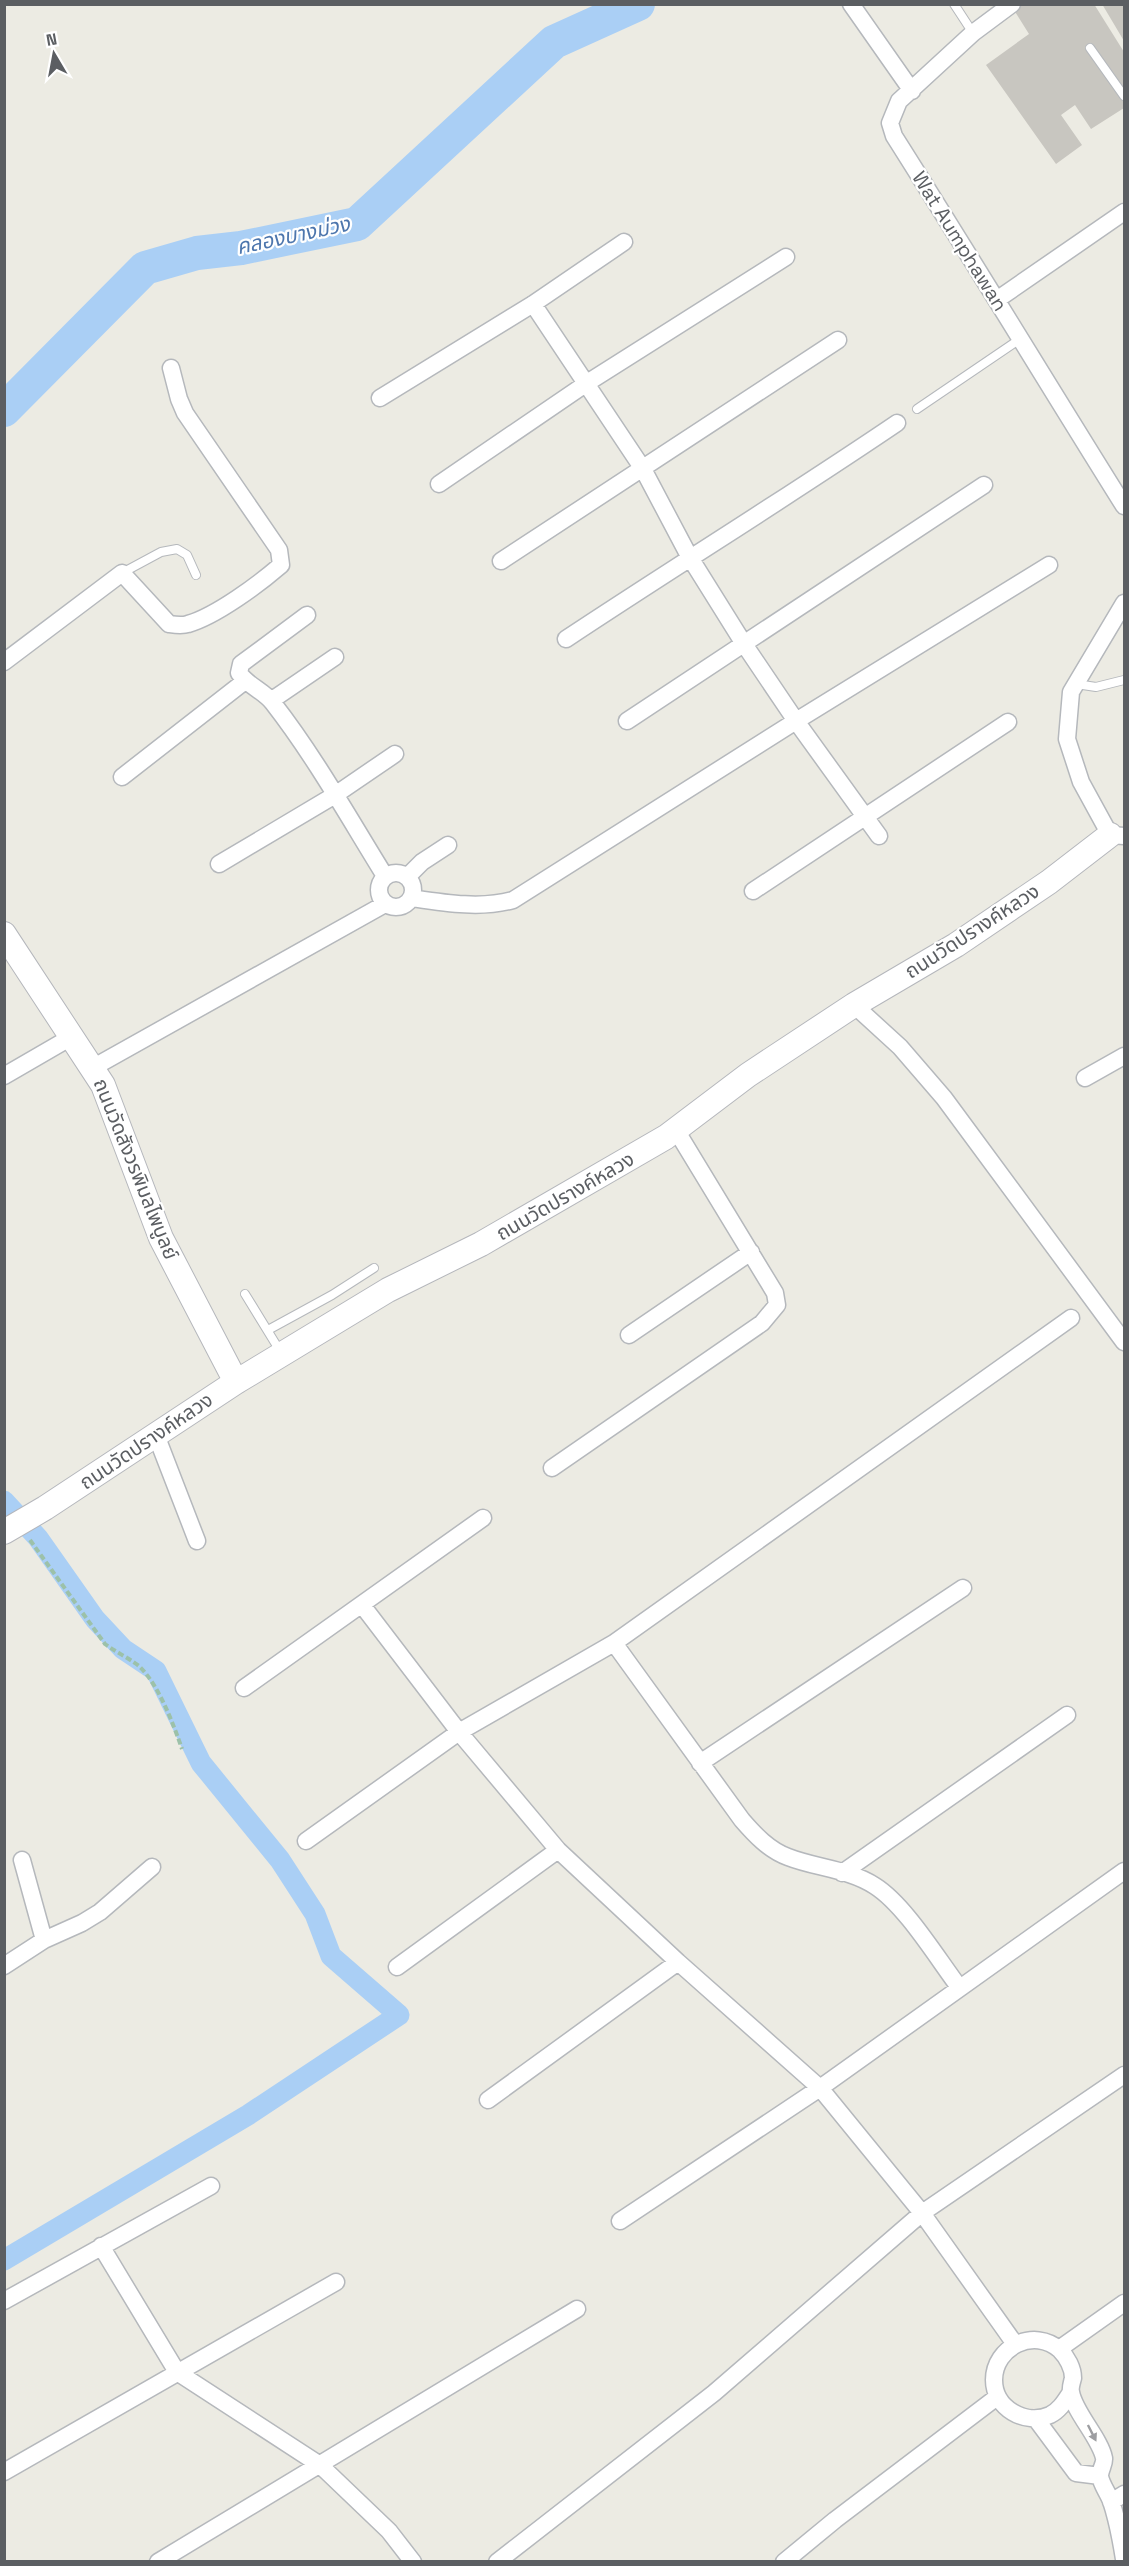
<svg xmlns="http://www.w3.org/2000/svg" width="1129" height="2566" font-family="'Space Grotesk','Noto Sans Thai',sans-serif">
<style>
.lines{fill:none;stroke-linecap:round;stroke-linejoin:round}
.canal{stroke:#aacff5;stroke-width:21}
.river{stroke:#aacff5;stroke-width:34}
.building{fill:#c8c6c0}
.lane-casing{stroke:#b5b8bc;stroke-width:10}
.street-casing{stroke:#b5b8bc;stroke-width:19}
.secondary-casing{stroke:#b5b7bc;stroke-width:26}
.path{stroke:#9cc1a9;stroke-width:4;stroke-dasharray:6 3;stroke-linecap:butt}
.lane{stroke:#fff;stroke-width:8}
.street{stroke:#fff;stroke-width:16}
.secondary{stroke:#fff;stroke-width:24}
.oneway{fill:#9d9ea1}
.labels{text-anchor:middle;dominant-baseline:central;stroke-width:4.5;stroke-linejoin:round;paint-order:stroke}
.street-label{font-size:20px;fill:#5b5e62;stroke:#fff}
.water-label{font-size:21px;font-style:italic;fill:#4d76ad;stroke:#fff}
</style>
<rect width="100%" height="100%" fill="#ecebe3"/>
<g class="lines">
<path class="canal" d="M4,1501L38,1538L95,1619L123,1649L156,1671L201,1763L280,1860L315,1914L331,1956L399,2015L248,2115L4,2260"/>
<path class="river" d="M4,410L145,268L197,253L241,248L357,224L554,42L638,4"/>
</g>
<path class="building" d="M1022,4H1094L1124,52V108L1091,129L1075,105L1061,115L1082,145L1056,164L986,65L1029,34L1014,10Z
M1102,4H1124V41Z"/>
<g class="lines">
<defs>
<path id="lane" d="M954,4L973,33
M1090,48L1124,96
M917,409L1020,339
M122,573L161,552L177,549L187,555L196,575
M1076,684L1096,687L1124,680
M245,1294L280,1351
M268,1330L332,1295L374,1268"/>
<path id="street" d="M851,4L912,91
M1012,4L973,33L899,101L890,123L894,136C972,259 1047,383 1124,506
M998,299L1124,212
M533,304L643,469L689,556L744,644L796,721L879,836
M380,398L533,304L624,242
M439,484L587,383L786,257
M501,561L838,340
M1124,603L1071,692L1067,739L1081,782L1110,835L1124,836
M307,615L241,664L239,673C248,686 264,691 273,703C315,757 349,818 385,876
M566,639C676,566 788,497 897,423
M4,662L122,573L169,624C176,625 182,626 188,624C216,616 259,584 281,565L279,550L185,413L179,399L171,368
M272,700L335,657
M627,721L984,485
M122,777L245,681
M219,864L335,795L395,754
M379 890a17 17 0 1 1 34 0a17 17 0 1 1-34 0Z
M408,876L422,862L448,845
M753,891L1008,722
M412,898C445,903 481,909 513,900L796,721L1049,565
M854,1005L900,1047L944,1098L1124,1342
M94,1067L385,904
M4,1076L73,1036
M1085,1078L1124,1056
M629,1335L751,1252
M156,1435L197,1541
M552,1468L762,1323L777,1305L775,1293L676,1130
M362,1605L459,1732L558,1850L678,1962L820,2088L922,2213L1015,2344
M614,1643L742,1820C755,1835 769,1850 788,1857C816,1868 849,1869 875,1886C905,1905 937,1958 959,1987
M244,1688L483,1518
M700,1763L963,1588
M306,1841L459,1732L614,1643L1071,1318
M22,1860L44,1940
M842,1873L1067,1715
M4,1966L44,1940L82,1923L100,1912L152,1867
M397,1967L558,1850
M488,2100L678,1962
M620,2221L820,2088L1124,1871
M101,2246L177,2372L320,2465L389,2531L413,2562
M4,2301L211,2186
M1059,2349L1124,2303
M1071,2392C1065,2401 1060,2410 1050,2415C1025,2426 994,2408 994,2380C994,2347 1034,2327 1060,2350C1067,2357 1073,2368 1073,2378C1072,2382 1070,2388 1071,2392C1074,2412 1100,2438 1104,2458C1105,2463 1100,2470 1100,2476C1101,2484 1108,2493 1111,2501C1117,2519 1121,2540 1124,2559
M1036,2419L1076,2473L1100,2476
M4,2472L336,2282
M1111,2502L1124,2494
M158,2562L577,2309
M497,2562L714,2393L922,2213L1124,2075
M784,2562L835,2520L997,2397"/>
<path id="secondary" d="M4,934L103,1085L161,1238L236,1382
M4,1532L45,1508L236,1382L388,1290L481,1244L666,1137L748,1075L854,1005L956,945L1049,882L1110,835"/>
</defs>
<use href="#lane" class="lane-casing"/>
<use href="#street" class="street-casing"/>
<use href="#secondary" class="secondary-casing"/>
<path class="path" d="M30,1540L105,1644C114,1651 134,1661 140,1667C159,1686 173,1723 182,1749"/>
<use href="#lane" class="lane"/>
<use href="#street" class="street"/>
<use href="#secondary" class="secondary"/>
</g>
<defs><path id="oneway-solid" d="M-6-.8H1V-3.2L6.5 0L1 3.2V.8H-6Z" transform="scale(1.5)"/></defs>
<use class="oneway" href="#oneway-solid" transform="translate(1092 2433) rotate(63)"/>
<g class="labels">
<g class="street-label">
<text transform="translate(960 241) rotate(58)">Wat Aumphawan</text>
<text transform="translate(972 931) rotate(-33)">ถนนวัดปรางค์หลวง</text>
<text transform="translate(136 1169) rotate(68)">ถนนวัดสังวรพิมลไพบูลย์</text>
<text transform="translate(565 1196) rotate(-30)">ถนนวัดปรางค์หลวง</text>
<text transform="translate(146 1441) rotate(-34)">ถนนวัดปรางค์หลวง</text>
</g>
<g class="water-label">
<text transform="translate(293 235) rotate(-12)">คลองบางม่วง</text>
</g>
</g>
<rect width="1129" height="2566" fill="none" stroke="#5b5e62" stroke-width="12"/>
<g transform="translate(54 54) rotate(350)" stroke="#ffffff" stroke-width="4.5" paint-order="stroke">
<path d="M0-4.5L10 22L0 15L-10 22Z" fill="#5b5e62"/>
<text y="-9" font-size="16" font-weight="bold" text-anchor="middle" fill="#5b5e62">N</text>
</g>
</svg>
